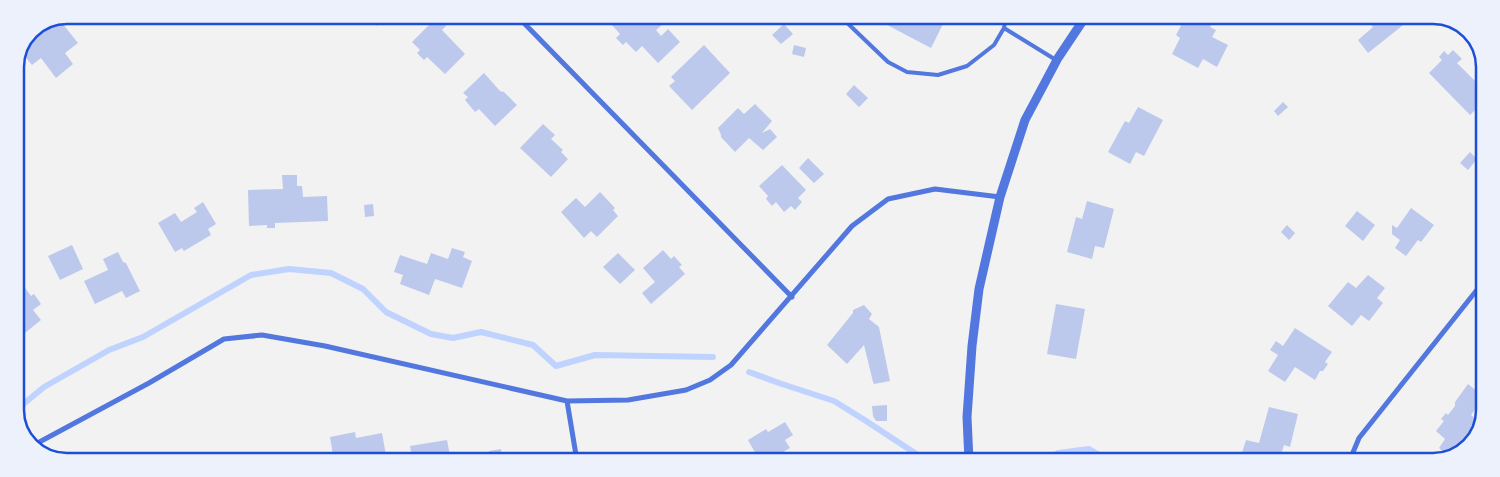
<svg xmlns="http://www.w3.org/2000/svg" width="1500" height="477" font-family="'IBM Plex Sans',sans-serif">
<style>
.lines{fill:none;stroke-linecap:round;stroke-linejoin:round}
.stream{stroke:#bfd3fe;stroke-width:6}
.building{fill:#bdc9ec}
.service{stroke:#5277de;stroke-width:4}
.minor{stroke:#5277de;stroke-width:5}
.tertiary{stroke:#5277de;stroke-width:9}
.rim{fill:none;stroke:#1d4ed8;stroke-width:2.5}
</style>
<rect width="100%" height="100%" fill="#f2f2f2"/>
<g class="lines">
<path class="stream" d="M749,372L779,383L834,401L863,419L927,461
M15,411L44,387L109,350L143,337L251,275L289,269L331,273L363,289L386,312L431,334L453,338L481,332L533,345L556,366L595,355L713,357
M1044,461L1058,453L1089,449L1111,462"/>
</g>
<path class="building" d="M367,15H399L389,25L384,19L377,26Z
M621,16H655L663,24L656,30L661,36L668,29L680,42L658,63L642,46L636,52L626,42L623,45L616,38L620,34L612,25Z
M870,16H947L931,48Z
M1186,16L1215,17L1210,27L1216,30L1212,37L1228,45L1217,67L1203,59L1198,68L1172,54L1180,38L1176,35Z
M437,17L446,26L442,30L465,54L445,74L427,57L424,60L417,53L420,50L412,42Z
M1364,17H1403L1407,22L1368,53L1358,40L1373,27Z
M58,18L78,43L65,53L73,64L56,78L41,58L32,65L21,52L24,44L32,38L29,33L30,30Z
M784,24L793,34L781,44L772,35Z
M704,45L730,73L692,110L669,86L675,81L671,77Z
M794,45L806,48L804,57L792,54Z
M1453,50L1462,59L1457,63L1485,91V100L1470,115L1429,73L1442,60L1439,57L1444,51L1448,55Z
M484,73L500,91L504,92L517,105L495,126L479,109L475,112L465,100L468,97L463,93Z
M854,85L868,98L859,107L846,94Z
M1283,102L1288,107L1278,116L1274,111Z
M755,104L772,121L762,133L770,129L777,137L763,150L749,138L735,152L721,137V135L718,128L738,108L744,114Z
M1138,107L1163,120L1144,156L1136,152L1130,164L1108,152L1125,121L1129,123Z
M543,124L555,135L551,139L563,150L561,152L568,159L551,177L520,148Z
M1470,152L1477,159L1468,170L1460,163Z
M808,158L824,174L814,183L799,168Z
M782,165L806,190L798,198L802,202L795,210L791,206L784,212L776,202L772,206L766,199L768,196L759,186Z
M282,175H297V186H302L303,197L327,196L328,221L275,223V228H267V225L249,226L248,190L283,189Z
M600,192L615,208L613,210L618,216L597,237L591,231L584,238L561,212L576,198L585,207Z
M1087,201L1114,209L1104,248L1095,246L1092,259L1067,252L1076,217L1082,219Z
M203,202L216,224L208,229L211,235L184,251L182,248L175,252L158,223L175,213L181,222L197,212L194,208Z
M373,204L374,216L365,217L364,205Z
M1411,208L1434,225L1421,242L1418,240L1406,256L1395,248L1400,240L1392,234V225L1397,228Z
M1357,211L1375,225L1363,241L1345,226Z
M1287,225L1295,233L1289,240L1281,232Z
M72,245L83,269L60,280L48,256Z
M452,248L465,252L463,257L472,261L462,288L435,279L429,295L400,284L403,275L394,272L400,255L427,264L431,253L448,259Z
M663,250L671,259L674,256L682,265L679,267L685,274L651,304L642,293L655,282L643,268Z
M118,252L123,262L126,263L140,291L126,298L122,291L95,304L84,281L108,270L103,259Z
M618,253L635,270L620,284L603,267Z
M1368,275L1385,288L1377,298L1383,303L1369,321L1361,315L1352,326L1328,306L1348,282L1356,288Z
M23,285L31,296L34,294L41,304L33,310L41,320L15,341V308L20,304L15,298V291Z
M1056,304L1085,309L1076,359L1047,354Z
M864,305L872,314L869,319L879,327L890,381L874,384L873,382L864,345L847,364L827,345L853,313V310Z
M1295,328L1332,352L1325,362L1328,364L1323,371H1320L1315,380L1295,367L1285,382L1268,371L1278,355L1270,350L1276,341L1283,346Z
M1468,384L1483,396V399L1471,415L1483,424L1473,440L1467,435L1449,457L1439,448L1445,439L1436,431L1444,421L1441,419L1446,413L1448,415L1455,406V402Z
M887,405V421H876L873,416L872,406Z
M1269,407L1298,414L1290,447L1284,445L1279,462H1250L1240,459L1246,440L1259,443Z
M785,422L793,435L785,440L790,448L767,461H747L757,456L748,440L766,429L768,432Z
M355,432L356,438L382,433L387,461H334L330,437Z
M447,440L451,461H413L410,446Z
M501,449L502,458L517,455L518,461H490L489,451Z
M666,454L667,461H632V460Z
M289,456V460H270Z"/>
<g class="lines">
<path class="service" d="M840,16L888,62L907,72L938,75L967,66L994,45L1004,28
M1006,16L1004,28L1056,60"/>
<path class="minor" d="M517,16L792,297
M567,401L577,461
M32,446L149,383L224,339L262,335L325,346L567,401L628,400L686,390L710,380L731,365L852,226L888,199L935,189L1000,197
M1349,462L1359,438L1484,281"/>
<path class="tertiary" d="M969,461L967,417L972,346L979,289L1000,197L1025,120L1058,58L1086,16"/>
</g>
<path d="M0 0H1500V477H0ZM67 24H1433A43 43 0 0 1 1476 67V410A43 43 0 0 1 1433 453H67A43 43 0 0 1 24 410V67A43 43 0 0 1 67 24Z" fill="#edf1fc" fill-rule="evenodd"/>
<path class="rim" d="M67 24H1433A43 43 0 0 1 1476 67V410A43 43 0 0 1 1433 453H67A43 43 0 0 1 24 410V67A43 43 0 0 1 67 24Z"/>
</svg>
